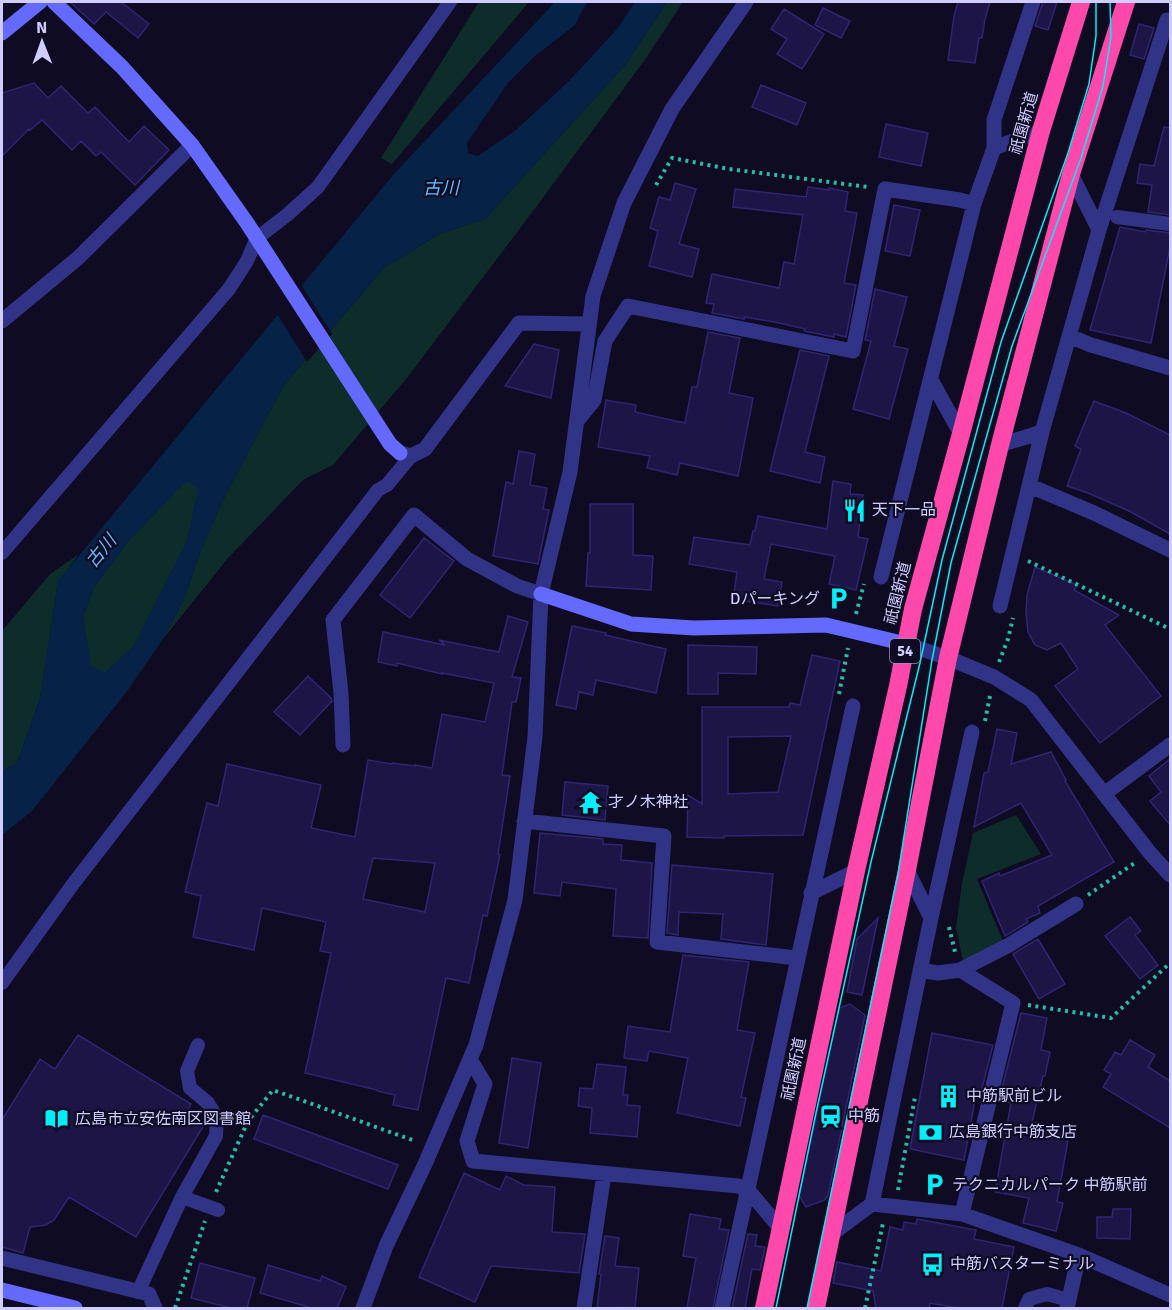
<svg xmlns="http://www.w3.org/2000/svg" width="1172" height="1310" font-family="Signika,'Noto Sans JP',sans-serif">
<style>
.green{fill:#0e2d2a}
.water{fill:#062246;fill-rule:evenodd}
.pier{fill:#0e0b22}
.building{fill:#1c1545;stroke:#302574;stroke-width:1.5;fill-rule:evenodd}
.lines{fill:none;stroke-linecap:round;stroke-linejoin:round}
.path{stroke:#22beab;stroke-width:4;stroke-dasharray:3 4.5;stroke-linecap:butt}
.lane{stroke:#313486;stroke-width:14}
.street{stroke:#313486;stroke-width:15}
.secondary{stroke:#6469ff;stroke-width:15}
.highway{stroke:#ff48ab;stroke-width:18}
.tram{stroke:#00eef8;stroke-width:1.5}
.labels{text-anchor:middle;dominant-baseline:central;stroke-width:4.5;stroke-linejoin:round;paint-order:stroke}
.shield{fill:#0e0b22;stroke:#9593bd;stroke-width:1.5}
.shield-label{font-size:15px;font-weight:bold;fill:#cfcdff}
.street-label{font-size:16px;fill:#cfcdff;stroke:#0e0b22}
.poi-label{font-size:16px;fill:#cfcdff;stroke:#0e0b22;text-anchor:start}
.water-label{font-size:18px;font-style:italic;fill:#5bbdff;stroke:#0e0b22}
</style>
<rect width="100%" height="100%" fill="#0e0b22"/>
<path class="green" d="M479,2H529L392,164L381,158Z
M667,2H683L644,61L533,211L407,378L333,465L303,480L228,558L163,639L185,597L201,550L225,496L284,385L384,268L439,234L485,219L626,64Z
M187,480L199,489L187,541L133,647L105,673L91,667L83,616L94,587L130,539Z
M79,554L58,582L40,698L17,763L2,771V631L50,574Z
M1016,815L1041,854L977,879L1003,941L963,961L956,928L962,883L973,833Z"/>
<path class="water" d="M555,2H587L575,25L534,57L508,83L467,143L468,153L478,156L516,130L569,81L617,29L635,2H667L626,64L485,219L439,234L384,268L284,385L225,496L201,550L185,597L163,639L128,690L32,811L2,835V771L17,763L40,698L58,581L393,175ZM187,481L198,489L187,541L133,647L105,672L91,666L83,616L94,587L130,539Z"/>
<path class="pier" d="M300,283L332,334L307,362L276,312Z"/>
<path class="building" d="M70,2H121L149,24L138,38L106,12L94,24Z
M958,2H990L985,19L982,38H979L975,63L948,60L954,16Z
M1043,2H1057L1048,30L1035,26Z
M823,8L850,21L841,38L815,25Z
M784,9L824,34L802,69L777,54L787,39L771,29Z
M1139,24L1154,28L1144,59L1130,55Z
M34,83L48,98L61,86L88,113L95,107L129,142L144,126L169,150L135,185L101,152L96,156L81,141L72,150L42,120L30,130L29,129L2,156V93Z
M761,85L806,103L797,125L752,107Z
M886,124L928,133L921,166L879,157Z
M1164,127L1170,128V215L1148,212L1152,185L1137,183L1140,164L1154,166Z
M675,183L696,189L679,244L699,249L692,277L649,266L658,231L650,228L659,197L670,200Z
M808,187L829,190V188L848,192L845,211L857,213L844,283L856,285L846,337L834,334V337L804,331L805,329L775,322L744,317V319L712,313L714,304L706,303L712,274L779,288L784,262L794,264L803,215L733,207L735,189L806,197Z
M894,205L920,210L910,256L885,251Z
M1120,227L1145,232L1146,230L1170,233V247L1151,343L1090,330Z
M875,289L907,297L894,346L908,349L889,419L853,409L871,341L865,340Z
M708,332L740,338L729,393L753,398L738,476L680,463L677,475L647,468L650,456L598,447L606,400L636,405L635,412L685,423L692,387H697Z
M534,344L559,350L551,398L505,386Z
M800,350L829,356L805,452L825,457L820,483L770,471Z
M1094,401L1126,413L1170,435V534L1129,511L1088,493L1067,486L1081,449L1075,446Z
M519,451L535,454L530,485L547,488L543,509L549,510L538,564L493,556L506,482L513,484Z
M833,481L851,484L850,494L863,495L858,537L868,539L856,590L829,584L835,556L771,544L764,579L782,582L778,606L733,599L737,572L689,564L694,537L750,545L753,531H755L758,516L827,529Z
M590,504H633V555L653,556L651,590L586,586L588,553H590Z
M424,538L454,561L410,618L380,595Z
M1035,567L1077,585L1074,590L1119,615L1105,625L1161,696L1100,743L1055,686L1078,669L1061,643L1047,650L1035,645L1028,632L1026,613L1027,595Z
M508,616L528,622L512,677L521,678L516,702H512L502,775L510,776L498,854L500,855L487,916L483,915L469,983L446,978L418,1110L393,1105L395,1095L377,1091V1090L305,1073L331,953L320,951L326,922L262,908L254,950L193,937L201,896L185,892L207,803L218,806L227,764L321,785L311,828L355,837L368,760L392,764V763L415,766V765L432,768L442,714L485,722L494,683L442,673V674L397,663V666L378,662L383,632L445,645L439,640L499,652ZM373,858L435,863L425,912L363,899Z
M572,626L606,633L605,635L666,649L656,693L596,680L593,695L579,692L576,709L556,705Z
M688,645L757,647L756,674L718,673V694H688Z
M812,655L840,661L803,835L724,836V838L687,837L688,795L702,804V707H789L790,703L800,705ZM791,736L778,792L728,794V737Z
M308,676L331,698L332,701L300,735L274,712Z
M997,729L1017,733L1011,764L1051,752L1066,780L1065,781L1114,862L1038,906L1040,913L1026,919L1028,922L1005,936L982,881L999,873L1000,876L1052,855L1021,803L974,827L984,773L988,772Z
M1170,759V825L1150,801L1161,792L1149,776Z
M565,782L608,786L605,820L562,815Z
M540,833L603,839V844L622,845L621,860L652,863L648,938L613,936L616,889L562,882L560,896L534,893Z
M672,865L773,874L766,945L721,939L723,914L679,912L678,935L667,933Z
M1130,917L1141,931L1135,935L1158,965L1140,979L1105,936Z
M878,918L862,995L847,992L857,939Z
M1038,939L1065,984L1039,999L1013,954Z
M683,955L749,962L737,1030L755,1033L741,1097L746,1098L740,1126L677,1113L688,1058L649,1051L647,1061L624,1058L628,1026L670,1032Z
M850,1004L865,1015L828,1195L825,1200L806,1207L799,1195L839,1008Z
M1021,1013L1047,1018L1041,1050L1050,1052L1045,1076H1043L1032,1122L1070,1129L1057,1202L1063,1203L1056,1231L1023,1223L1029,1198L995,1192L1011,1103L999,1100Z
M932,1033L993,1045L980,1096L976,1095L964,1160L910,1149Z
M78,1035L191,1104L186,1114L204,1125L136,1237L69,1197L54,1220L46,1225L30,1227L23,1253L2,1247V1120L40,1059L55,1069Z
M1130,1040L1155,1055L1148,1067L1170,1081V1128L1103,1087L1111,1074L1104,1070L1115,1052L1121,1055Z
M512,1058L541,1063L528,1148L499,1143Z
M597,1064L626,1067L623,1095H628L627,1105L640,1106L637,1137L590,1133L592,1108L578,1106L580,1088L593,1089Z
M263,1115L398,1165L388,1189L254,1139Z
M464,1173L500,1190L506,1176L524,1185L555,1187L552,1232L585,1234L579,1273L491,1266L475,1302L419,1277Z
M1113,1209H1131L1130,1239L1097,1238V1217H1112Z
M690,1214L721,1219L719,1229L729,1230L713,1308H687L696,1258L683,1256Z
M917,1219L976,1230L974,1239L1014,1247L1002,1308H958L930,1303L929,1308H876L873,1291L833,1283L837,1262L881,1271L890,1227L903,1230L904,1222L916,1224Z
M748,1234L757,1235L755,1246L765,1247L760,1270L752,1269L745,1308H732Z
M605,1236L619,1238L615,1266L639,1268L635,1307L597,1308L601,1274H599Z
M200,1263L255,1278L247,1308H231L191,1298Z
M268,1265L320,1281L322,1276L346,1287L337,1308H312L260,1293Z"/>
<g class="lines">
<path class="path" d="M656,185L672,158L729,169L868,187
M1028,561L1170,629
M856,614L864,584
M999,662L1008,639L1013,618
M839,694L848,648
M985,721L990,696
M1088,895L1136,862
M949,927L955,952
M1028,1005L1111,1018L1170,963
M898,1190L915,1097
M216,1192L248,1121L273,1090L415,1141
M175,1308L205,1221
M865,1308L883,1223"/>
<path class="lane" d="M1117,217L1170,224
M2,553L229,289L247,261L257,238L287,215L318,187L450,2
M2,983L73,884L378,490L387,485L411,456
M182,1197L218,1210
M138,1292L182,1197L216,1136L217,1118L208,1103L190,1088L187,1071L198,1045
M1025,1308L1029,1299L1047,1294L1069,1300"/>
<path class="street" d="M994,148L1041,131
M1071,174L1099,230
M2,321L78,258L192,145
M1069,336L1091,345L1170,368
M931,380L961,434
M577,421L594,400L605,341L628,306L853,351L885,189L960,200L974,204
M1000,445L1042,432
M400,453L411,456L425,449L519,323L589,324
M1030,486L1094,513L1170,550
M881,577L974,204L994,148V120L1033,2
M1000,606L1042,432L1099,230L1167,20
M906,644L948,658L994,677L1031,700L1150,853L1170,875
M343,745L341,693L333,620L414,515L467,559L517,586L541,594
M1104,794L1170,745
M524,821L664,836L657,942L797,958
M907,870L931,918
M811,893L856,871
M920,970L938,973L960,970L1009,945L1076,904
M960,970L1013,1003L962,1214
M470,1059L485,1084L467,1141L473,1161L738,1186L748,1190L781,1229
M872,1204L962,1214L1079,1255L1170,1295
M833,1233L872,1204L931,918L972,732
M2,1258L149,1294L155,1308
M363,1308L386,1246L425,1164L476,1045L515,900L535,737L541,594L570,472L593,296L624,203L672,109L746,2
M584,1308L604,1174
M722,1308L853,706
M1067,1308L1079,1255"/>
<path class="secondary" d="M54,2L122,67L192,145L247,223L390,444L400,453
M2,33L40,2
M541,594L631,624L694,628L826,625L906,644
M2,1290L75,1308"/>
<path class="highway" d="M764,1308L856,871L898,686L913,609L961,434L1041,131L1081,2
M816,1308L907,870L948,658L1000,445L1071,174L1126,2"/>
<path class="tram" d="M776,1308L816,1113L871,862L920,663L942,560L1001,342L1068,153L1089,84L1096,36V2
M807,1308L898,874L932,660L951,563L1012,346L1081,158L1103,86L1111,37L1110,2"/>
</g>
<defs>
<symbol id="restaurant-bare" viewBox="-9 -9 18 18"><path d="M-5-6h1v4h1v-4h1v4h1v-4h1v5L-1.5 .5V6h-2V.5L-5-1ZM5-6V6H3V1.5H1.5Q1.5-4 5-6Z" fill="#00eef8" stroke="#0e0b22" stroke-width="2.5" paint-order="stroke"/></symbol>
<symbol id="parking-bare" viewBox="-9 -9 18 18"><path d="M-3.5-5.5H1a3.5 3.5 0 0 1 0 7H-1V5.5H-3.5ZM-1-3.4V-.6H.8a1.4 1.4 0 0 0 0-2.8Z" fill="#00eef8" stroke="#0e0b22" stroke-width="2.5" paint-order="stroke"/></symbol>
<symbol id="temple-bare" viewBox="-9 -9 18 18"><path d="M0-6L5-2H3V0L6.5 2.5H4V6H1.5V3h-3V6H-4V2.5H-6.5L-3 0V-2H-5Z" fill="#00eef8" stroke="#0e0b22" stroke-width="2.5" paint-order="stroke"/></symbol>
<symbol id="building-bare" viewBox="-9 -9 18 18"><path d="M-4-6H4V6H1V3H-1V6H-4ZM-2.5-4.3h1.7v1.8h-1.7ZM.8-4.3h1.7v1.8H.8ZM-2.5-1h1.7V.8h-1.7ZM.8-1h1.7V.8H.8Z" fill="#00eef8" stroke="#0e0b22" stroke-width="2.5" paint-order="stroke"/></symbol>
<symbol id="station-bare" viewBox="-9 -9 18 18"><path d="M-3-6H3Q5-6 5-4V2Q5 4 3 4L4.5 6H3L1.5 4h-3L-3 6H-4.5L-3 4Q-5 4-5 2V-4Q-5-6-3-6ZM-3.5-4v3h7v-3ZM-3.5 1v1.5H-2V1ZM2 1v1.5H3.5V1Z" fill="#00eef8" stroke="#0e0b22" stroke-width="2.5" paint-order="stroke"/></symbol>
<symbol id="library-bare" viewBox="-9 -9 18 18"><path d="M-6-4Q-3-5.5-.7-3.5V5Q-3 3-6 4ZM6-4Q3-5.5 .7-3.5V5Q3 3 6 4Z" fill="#00eef8" stroke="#0e0b22" stroke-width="2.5" paint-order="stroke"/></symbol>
<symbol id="bank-bare" viewBox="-9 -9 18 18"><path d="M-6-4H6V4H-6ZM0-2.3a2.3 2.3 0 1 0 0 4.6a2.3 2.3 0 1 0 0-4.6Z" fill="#00eef8" stroke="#0e0b22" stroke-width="2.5" paint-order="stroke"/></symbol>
<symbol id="bus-bare" viewBox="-9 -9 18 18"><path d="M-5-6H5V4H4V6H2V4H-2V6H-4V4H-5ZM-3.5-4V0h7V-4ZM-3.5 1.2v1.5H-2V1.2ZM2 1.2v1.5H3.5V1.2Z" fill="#00eef8" stroke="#0e0b22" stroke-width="2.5" paint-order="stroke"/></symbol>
</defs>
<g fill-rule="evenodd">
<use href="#restaurant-bare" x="838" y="494" width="33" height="33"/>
<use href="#parking-bare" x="822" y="582" width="33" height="33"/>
<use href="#temple-bare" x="574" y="786" width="33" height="33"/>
<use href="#building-bare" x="932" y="1080" width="33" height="33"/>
<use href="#station-bare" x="814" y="1100" width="33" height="33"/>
<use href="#library-bare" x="40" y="1102" width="33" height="33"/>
<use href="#bank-bare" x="914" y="1116" width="33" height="33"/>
<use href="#parking-bare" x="918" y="1168" width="33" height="33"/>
<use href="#bus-bare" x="916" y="1248" width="33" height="33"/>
</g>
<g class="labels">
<rect class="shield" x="890" y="639" width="30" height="24" rx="4.5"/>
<g class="shield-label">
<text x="905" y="651">54</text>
</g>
<g class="street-label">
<text transform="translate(1024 123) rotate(-74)">祇園新道</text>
<text transform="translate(898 593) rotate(-76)">祇園新道</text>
<text transform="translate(794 1069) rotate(-78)">祇園新道</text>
</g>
<g class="poi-label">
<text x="872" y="510">天下一品</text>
<text x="820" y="599" text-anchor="end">Dパーキング</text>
<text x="608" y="802">才ノ木神社</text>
<text x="966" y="1096">中筋駅前ビル</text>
<text x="848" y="1116">中筋</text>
<text x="75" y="1119">広島市立安佐南区図書館</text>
<text x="949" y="1132">広島銀行中筋支店</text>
<text x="952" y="1185">テクニカルパーク 中筋駅前</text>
<text x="950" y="1264">中筋バスターミナル</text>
</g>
<g class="water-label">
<text x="441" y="188">古川</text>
<text transform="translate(101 551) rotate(-50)">古川</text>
</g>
</g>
<rect width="1172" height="1310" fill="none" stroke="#cfcdff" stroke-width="6"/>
<g transform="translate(42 42) rotate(359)" stroke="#0e0b22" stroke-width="4.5" paint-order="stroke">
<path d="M0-4.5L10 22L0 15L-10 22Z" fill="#cfcdff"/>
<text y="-9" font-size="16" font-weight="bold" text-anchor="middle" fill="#cfcdff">N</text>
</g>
</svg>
